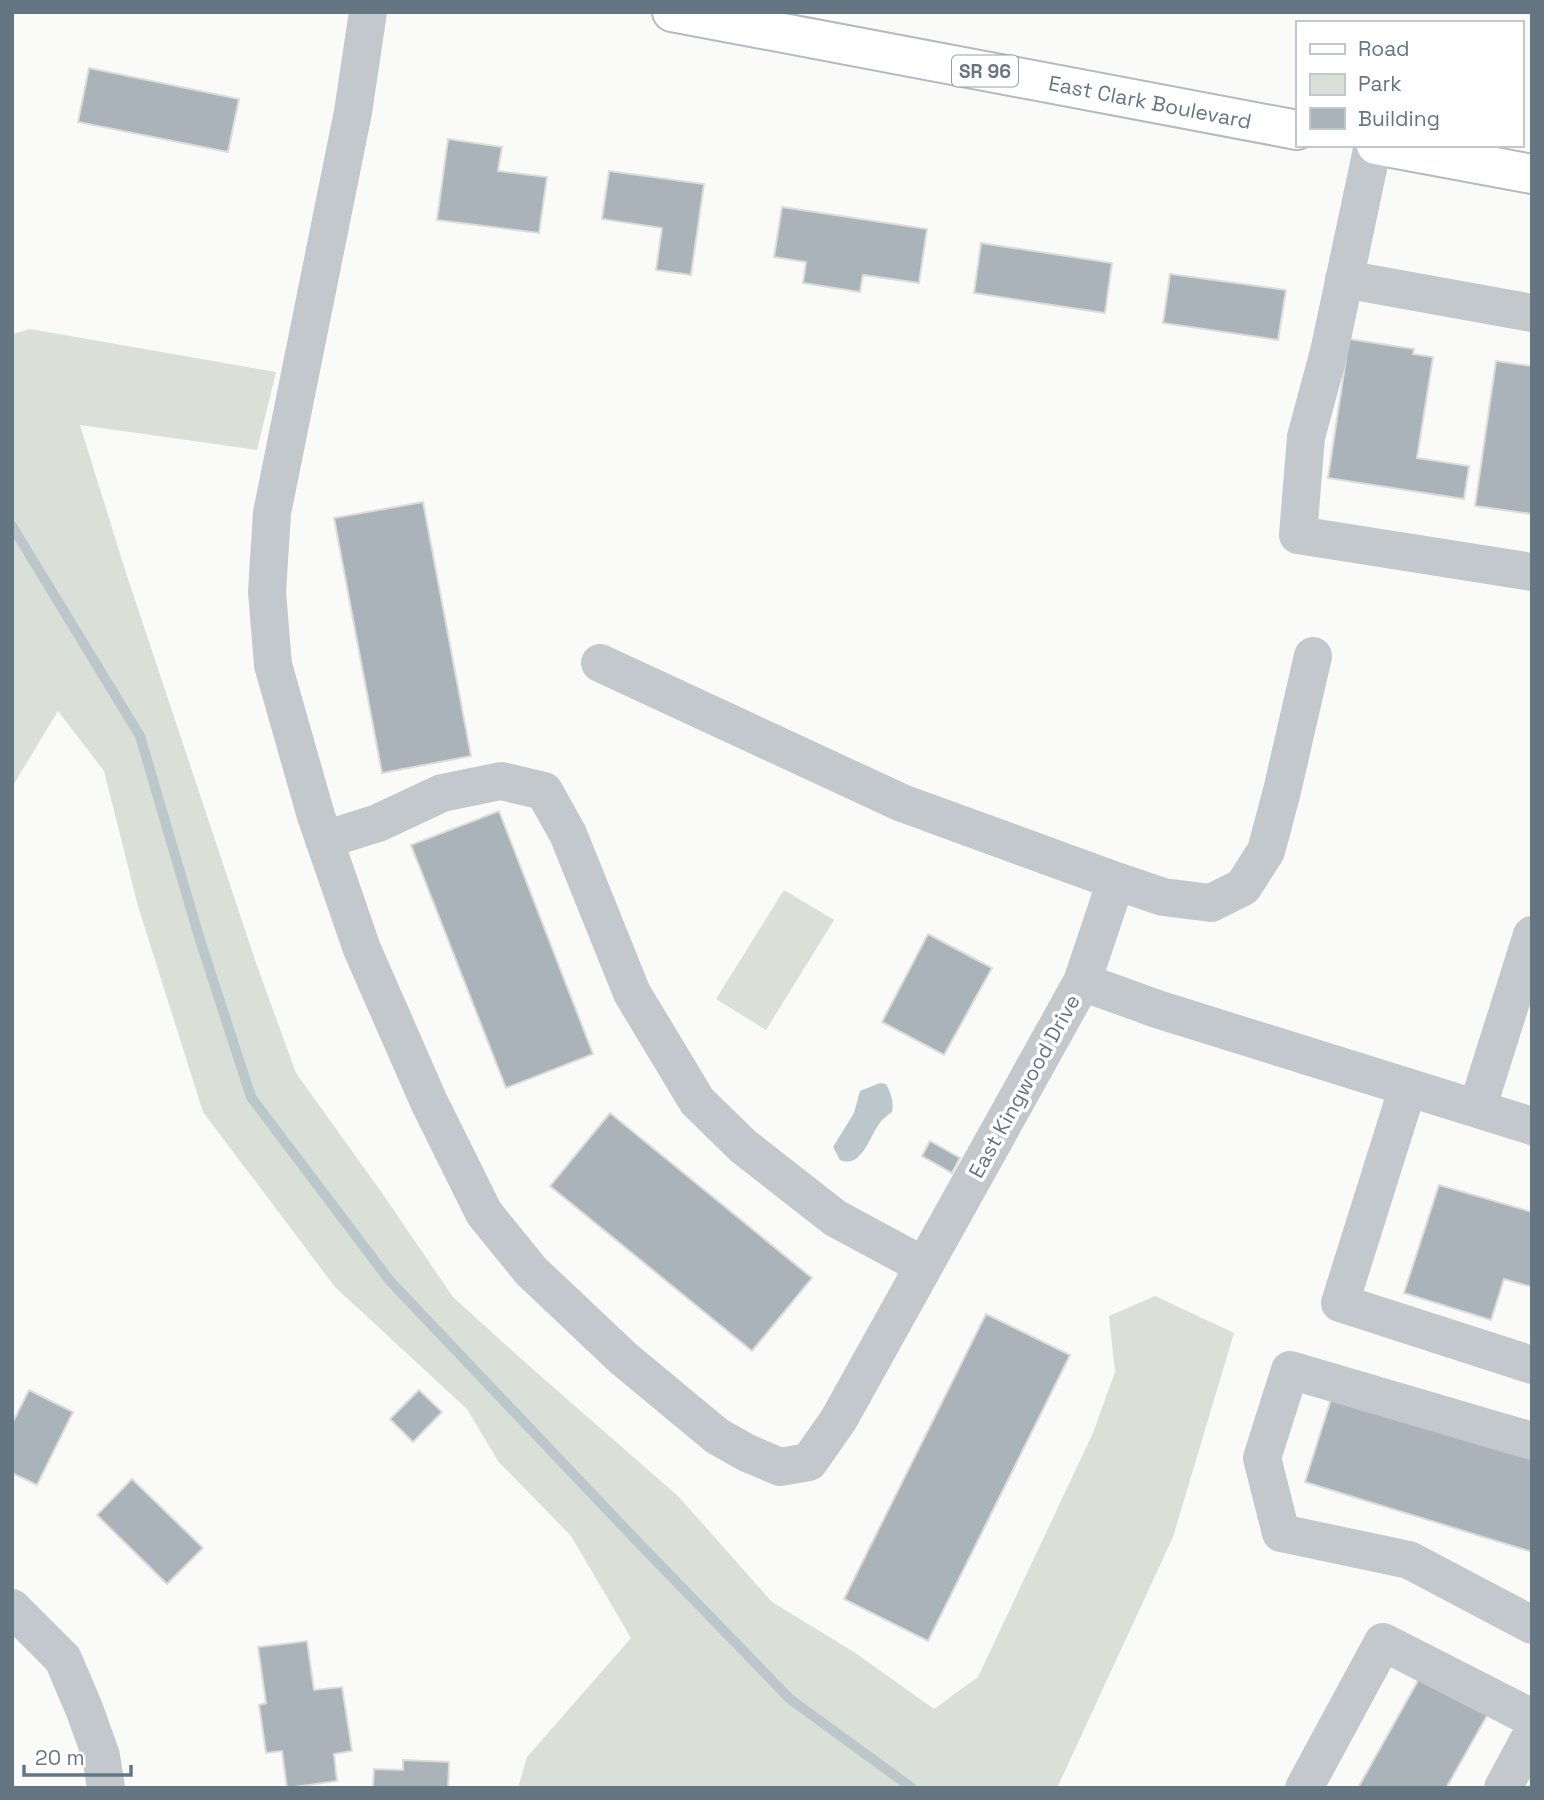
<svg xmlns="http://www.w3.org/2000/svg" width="1544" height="1800" font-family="'Space Grotesk',sans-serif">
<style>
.green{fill:#dadfd7}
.water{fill:#bbc7cb}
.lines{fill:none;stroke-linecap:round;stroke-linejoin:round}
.stream{stroke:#bbc7cb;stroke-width:10}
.building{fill:#aab3b9;stroke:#dcdcda;stroke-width:2}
.major-casing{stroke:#b5babe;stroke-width:42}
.minor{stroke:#c3c8cc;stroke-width:38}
.major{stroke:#fff;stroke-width:38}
.labels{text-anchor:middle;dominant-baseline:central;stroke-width:7;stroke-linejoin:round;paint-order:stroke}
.shield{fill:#fff;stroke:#939fa8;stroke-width:2}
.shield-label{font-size:19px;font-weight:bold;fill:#657683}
.street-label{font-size:21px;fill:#657683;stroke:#fff}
</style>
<rect width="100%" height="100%" fill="#fafaf8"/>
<path class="green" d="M30,329L276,372L257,450L80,425L126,573L256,963L296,1073L382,1193L453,1297L528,1365L678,1496L772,1602L854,1652L934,1709L978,1677L1093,1433L1115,1372L1109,1316L1155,1296L1234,1333L1173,1537L1057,1788H518L527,1757L631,1638L571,1536L498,1461L467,1409L335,1287L203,1112L138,906L104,771L58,711L12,787V334Z
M784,890L834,920L766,1030L716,999Z"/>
<path class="water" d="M880,1083L886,1084C891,1093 894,1102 892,1112C887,1116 882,1119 879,1124C869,1138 861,1169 840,1160L833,1147L854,1113L860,1091Z"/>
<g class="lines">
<path class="stream" d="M12,526L140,736L200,940L251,1097L390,1281L634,1538L790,1699L912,1788"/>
</g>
<path class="building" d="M89,68L239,99L228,152L78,122Z
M448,139L502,147L498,171L547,177L539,233L437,220Z
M609,171L704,184L691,275L656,270L662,228L602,219Z
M782,207L927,229L919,283L863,275L860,292L803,283L806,262L774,257Z
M981,243L1112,263L1105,313L974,293Z
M1170,274L1286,290L1278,340L1163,323Z
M1349,339L1414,349L1413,354L1433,357L1417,458L1469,466L1464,499L1328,478Z
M1496,361L1532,366V514L1475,506Z
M423,502L471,756L382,773L334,518Z
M499,811L593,1054L506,1088L411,845Z
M928,934L992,968L944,1055L882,1022Z
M610,1113L812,1278L752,1351L550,1186Z
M930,1141L960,1158L952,1173L922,1156Z
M1439,1185L1532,1212V1287L1504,1279L1491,1320L1404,1293Z
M986,1314L1070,1355L928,1641L844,1599Z
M29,1390L73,1412L37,1485L12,1473V1419L14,1420Z
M419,1390L442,1412L413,1442L390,1419Z
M1333,1393L1532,1453V1552L1305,1482Z
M132,1479L203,1548L167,1584L97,1515Z
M307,1641L314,1690L342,1687L352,1751L334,1754L337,1781L287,1788L282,1751L266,1753L259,1705L266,1703L258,1647Z
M1420,1677L1488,1714L1446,1788H1358Z
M403,1760L449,1762L448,1788H373L374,1769L403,1770Z"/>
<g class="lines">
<defs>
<path id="major" d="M672,12L1297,130
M1376,145L1532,174"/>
</defs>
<use href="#major" class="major-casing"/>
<path class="minor" d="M368,12L353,112L272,513L267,592L273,665L316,816L362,949L429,1102L484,1213L531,1271L623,1358L717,1436L747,1453L780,1467L809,1462L839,1419L1082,982L1157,1009L1532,1126
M1373,145L1329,352L1306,437L1298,535L1532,572
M1344,279L1532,313
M600,663L902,803L1116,881
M324,840L378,823L442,793L501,781L544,791L568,834L632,993L697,1101L743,1146L835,1218L924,1266
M1082,982L1116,881L1163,897L1211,903L1243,887L1266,851L1282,791L1313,656
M1408,1087L1340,1303L1532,1365
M1477,1109L1532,935
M1532,1441L1290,1370L1262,1458L1281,1533L1409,1560L1532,1625
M12,1608L63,1659L85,1711L101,1756L106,1788
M1304,1788L1383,1642L1532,1718
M1503,1788L1532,1734"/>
<use href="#major" class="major"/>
</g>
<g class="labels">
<rect class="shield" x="952" y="55.5" width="66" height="31" rx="5"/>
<g class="shield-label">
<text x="985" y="71">SR 96</text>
</g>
<g class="street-label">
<text transform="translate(1150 102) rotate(11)">East Clark Boulevard</text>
<text transform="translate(1024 1086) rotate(-61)">East Kingwood Drive</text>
</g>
</g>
<rect width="1544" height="1800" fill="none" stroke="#657683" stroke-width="28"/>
<rect x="1296" y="21" width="228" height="126" fill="#ffffff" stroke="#c1c8cd" stroke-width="2"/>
<rect x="1310" y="44" width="35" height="10" fill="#ffffff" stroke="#c1c8cd" stroke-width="2"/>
<text x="1358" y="56" font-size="21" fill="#657683">Road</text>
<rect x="1310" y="74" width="35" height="21" fill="#dadfd7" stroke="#c1c8cd" stroke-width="2"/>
<text x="1358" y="91" font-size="21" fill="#657683">Park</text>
<rect x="1310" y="108" width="35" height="21" fill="#aab3b9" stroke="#c1c8cd" stroke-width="2"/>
<text x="1358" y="126" font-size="21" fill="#657683">Building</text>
<path d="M24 1765v10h107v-10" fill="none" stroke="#657683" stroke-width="3.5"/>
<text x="35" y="1765" font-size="21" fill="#657683" stroke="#ffffff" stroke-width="5" paint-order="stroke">20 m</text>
</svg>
